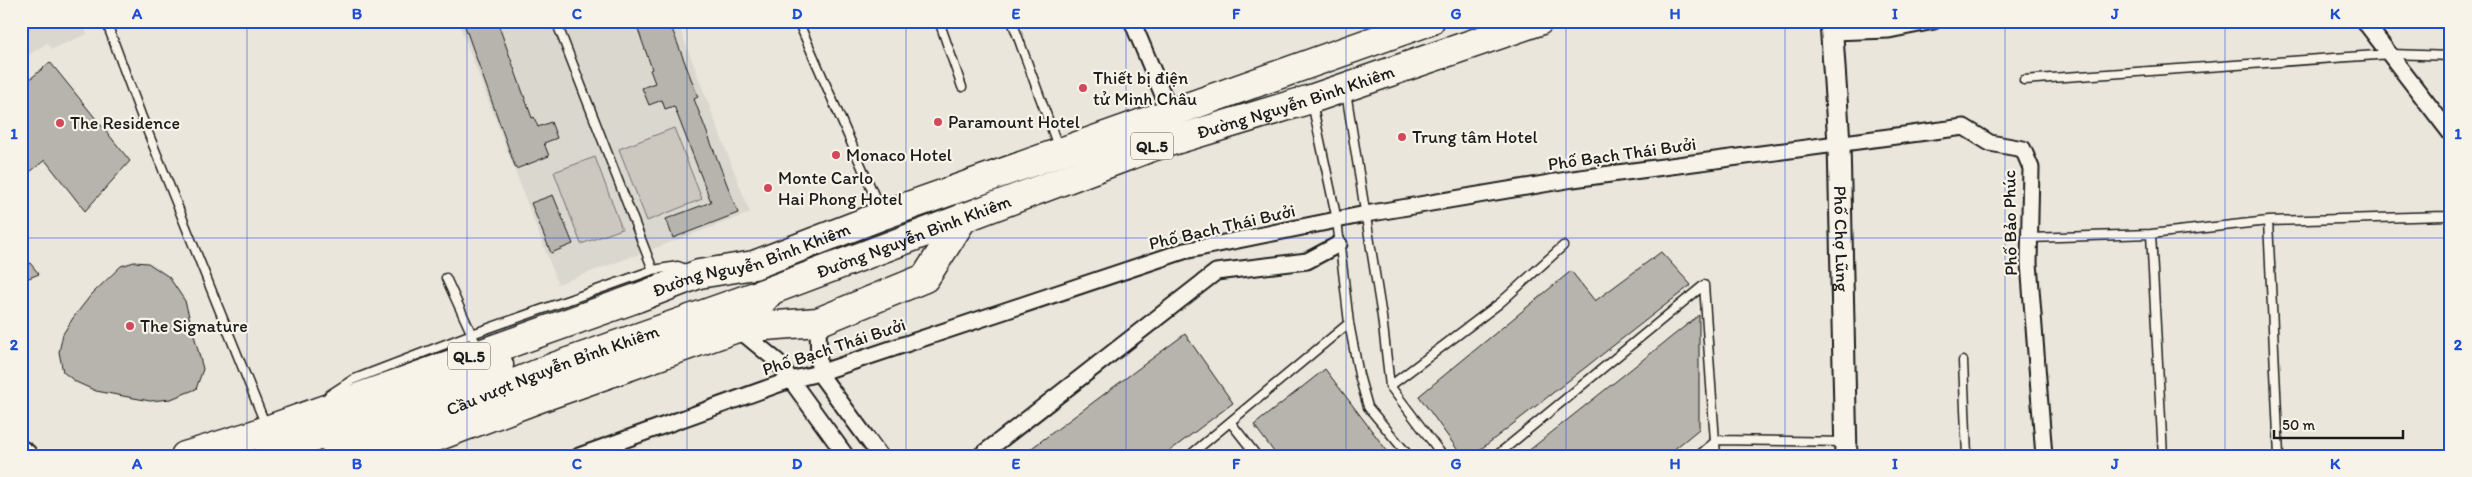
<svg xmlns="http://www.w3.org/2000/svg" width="2472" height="477" font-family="Itim,sans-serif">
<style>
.built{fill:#dad7ce}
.green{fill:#ccc8c0;stroke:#74726e}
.building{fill:#b6b4ac;stroke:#1c1c1c}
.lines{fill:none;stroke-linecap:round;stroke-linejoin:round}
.lane-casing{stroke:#1c1c1c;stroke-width:11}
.street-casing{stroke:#1c1c1c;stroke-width:19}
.secondary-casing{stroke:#1c1c1c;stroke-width:25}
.primary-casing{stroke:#1c1c1c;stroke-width:28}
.highway-casing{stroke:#1c1c1c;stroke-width:31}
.lane{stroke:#f7f3e8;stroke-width:8}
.street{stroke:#f7f3e8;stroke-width:15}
.secondary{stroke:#f7f3e8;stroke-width:21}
.primary{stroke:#f7f3e8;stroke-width:24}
.highway{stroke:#f7f3e8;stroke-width:28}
.grid{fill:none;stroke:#1d4ed8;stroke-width:1;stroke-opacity:0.55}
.poi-dot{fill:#d1495b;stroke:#f7f3e8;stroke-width:2}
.labels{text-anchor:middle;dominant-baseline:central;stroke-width:4.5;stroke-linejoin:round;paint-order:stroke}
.shield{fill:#f7f3e8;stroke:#5e5c59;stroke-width:1}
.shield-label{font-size:16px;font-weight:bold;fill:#1c1c1c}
.poi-label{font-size:18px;fill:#1c1c1c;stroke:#f7f3e8;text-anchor:start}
.street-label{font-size:18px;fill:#1c1c1c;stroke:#f7f3e8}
.neatline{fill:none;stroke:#1d4ed8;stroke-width:2}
.grid-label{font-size:16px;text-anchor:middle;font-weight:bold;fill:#1d4ed8}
</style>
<rect width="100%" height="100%" fill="#eae6dc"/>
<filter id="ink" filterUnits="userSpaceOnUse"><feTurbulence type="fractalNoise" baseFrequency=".02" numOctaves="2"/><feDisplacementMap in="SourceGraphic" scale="10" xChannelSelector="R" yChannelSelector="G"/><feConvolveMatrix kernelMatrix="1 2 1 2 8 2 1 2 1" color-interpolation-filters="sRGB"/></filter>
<g filter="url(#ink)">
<path class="built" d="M21,21H82L87,34L52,49L47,43L21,60Z
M458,21H677L750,213L558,284Z"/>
<path class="green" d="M674,128L702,199L647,221L619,149Z
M595,157L622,229L581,244L554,172Z"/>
<path class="building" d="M463,21H497L532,118L534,117L538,127L551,122L557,138L544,143L549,156L516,169Z
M635,21H669L698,97L694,99L738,213L673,238L666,219L711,202L674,106L665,109L662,100L649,105L642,88L655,83L650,70L652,69Z
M50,62L130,161L85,211L45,160L21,179V87Z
M553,195L573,244L551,253L531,203Z
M21,252L39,274L21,281Z
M1661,252L1691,285L1472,456H1462L1419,396L1571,271L1595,301Z
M134,262L148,263L169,277L185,301L203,369L196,389L171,399L150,401L96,391L76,382L63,372L59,352L63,334L73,318L91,295L121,266Z
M1699,315V429L1666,456H1522Z
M1185,334L1233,403L1163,456H1021Z
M1325,369L1391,456H1277L1254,425Z"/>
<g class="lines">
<defs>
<path id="lane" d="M106,21L141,115L266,426
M556,21L653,270
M798,21L881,211
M939,21L962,87
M1012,21L1059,149
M2024,80L2391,54L2451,56
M1346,92L1382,317L1390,386L1443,456
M1312,103L1337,220L1349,323L1359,375L1368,407L1409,456
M2268,221L2279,456
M2151,234L2163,456
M2029,238L2151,234L2268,221L2446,216L2451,214
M446,278L479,350
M1704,285L1716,456
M1963,361L1967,456
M1390,386L1500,303L1563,246
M329,395L352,380L472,334L611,285L653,270L678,266L688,270
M1231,423L1257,456
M1189,456L1349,323
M1496,456L1704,285
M1698,456L1717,440L1844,442"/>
<path id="street" d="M1132,21L1171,114
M2364,21L2451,134
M1832,32L1889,30L1934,21
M818,322L819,373L880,456
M738,329L777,361L846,456
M579,456L790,380L819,373L1184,251L1366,214L1573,179L1964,127L1990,143L2023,149L2031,168L2029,263L2044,456
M980,456L1216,272L1307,261L1339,244"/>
<g id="secondary">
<path id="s1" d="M1831,21L1839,143L1846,456"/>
</g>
<path id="primary" d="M21,453L25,456"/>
<g id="highway">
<path d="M737,328L818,322L925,278L964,217"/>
<path id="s2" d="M185,456L250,436L637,298L699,274L754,265L883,215L1430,21"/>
<path d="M267,456L499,365"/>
<path id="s3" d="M335,456L554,367L772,290L1152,147L1311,99L1539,21"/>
<path d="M386,456L540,398L737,328L769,293"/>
</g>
</defs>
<use href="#lane" class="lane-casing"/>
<use href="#street" class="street-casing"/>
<use href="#secondary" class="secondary-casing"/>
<use href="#primary" class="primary-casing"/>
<use href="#highway" class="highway-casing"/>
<use href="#lane" class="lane"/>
<use href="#street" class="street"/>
<use href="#secondary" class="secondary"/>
<use href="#primary" class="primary"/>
<use href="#highway" class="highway"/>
</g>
</g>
<path class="grid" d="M247,21V456M467,21V456M687,21V456M906,21V456M1126,21V456M1346,21V456M1566,21V456M1785,21V456M2005,21V456M2225,21V456M21,238H2451"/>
<g class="poi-dot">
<circle cx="1083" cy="88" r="5"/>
<circle cx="938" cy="122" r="5"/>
<circle cx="60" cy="123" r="5"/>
<circle cx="1402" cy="137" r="5"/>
<circle cx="836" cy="155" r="5"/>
<circle cx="768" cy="188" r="5"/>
<circle cx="130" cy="326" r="5"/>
</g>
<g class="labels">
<g class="shield">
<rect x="1131" y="132.5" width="42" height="27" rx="4"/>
<rect x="448" y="342.5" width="42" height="27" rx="4"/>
</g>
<g class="shield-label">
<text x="1152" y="146">QL.5</text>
<text x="469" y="356">QL.5</text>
</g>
<g class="poi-label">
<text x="1093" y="78">Thiết bị điện<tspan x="1093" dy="21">tử Minh Châu</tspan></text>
<text x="948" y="122">Paramount Hotel</text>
<text x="70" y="123">The Residence</text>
<text x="1412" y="137">Trung tâm Hotel</text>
<text x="846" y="155">Monaco Hotel</text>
<text x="778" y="178">Monte Carlo<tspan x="778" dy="21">Hai Phong Hotel</tspan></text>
<text x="140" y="326">The Signature</text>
</g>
<g class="street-label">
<text stroke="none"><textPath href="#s3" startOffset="1024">Đường Nguyễn Bình Khiêm</textPath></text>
<text transform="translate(1622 154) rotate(-8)">Phố Bạch Thái Bưởi</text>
<text transform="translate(2010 223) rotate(-91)">Phố Bảo Phúc</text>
<text transform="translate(1222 227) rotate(-13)">Phố Bạch Thái Bưởi</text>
<text stroke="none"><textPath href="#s3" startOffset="619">Đường Nguyễn Bình Khiêm</textPath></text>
<text stroke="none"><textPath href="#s1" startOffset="218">Phố Chợ Lũng</textPath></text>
<text stroke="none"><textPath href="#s2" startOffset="600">Đường Nguyễn Bỉnh Khiêm</textPath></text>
<text transform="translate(834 347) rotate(-18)">Phố Bạch Thái Bưởi</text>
<text stroke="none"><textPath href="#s3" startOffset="234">Cầu vượt Nguyễn Bỉnh Khiêm</textPath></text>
</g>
</g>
<rect width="2472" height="477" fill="none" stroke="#f7f3e8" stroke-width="55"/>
<path d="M2274 430v8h129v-8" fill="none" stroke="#1c1c1c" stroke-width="2.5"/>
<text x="2282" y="430" font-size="15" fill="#1c1c1c" stroke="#f7f3e8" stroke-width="4" paint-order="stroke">50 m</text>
<rect x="28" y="28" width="2416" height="422" class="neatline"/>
<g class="grid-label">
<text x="137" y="19">A</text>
<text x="357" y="19">B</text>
<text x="577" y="19">C</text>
<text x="797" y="19">D</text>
<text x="1016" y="19">E</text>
<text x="1236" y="19">F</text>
<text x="1456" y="19">G</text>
<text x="1675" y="19">H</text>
<text x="1895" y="19">I</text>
<text x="2115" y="19">J</text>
<text x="2335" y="19">K</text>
<text x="14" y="139">1</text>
<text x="2458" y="139">1</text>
<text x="14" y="350">2</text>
<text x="2458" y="350">2</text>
<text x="137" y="469">A</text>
<text x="357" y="469">B</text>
<text x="577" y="469">C</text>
<text x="797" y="469">D</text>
<text x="1016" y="469">E</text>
<text x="1236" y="469">F</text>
<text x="1456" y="469">G</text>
<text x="1675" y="469">H</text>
<text x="1895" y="469">I</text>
<text x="2115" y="469">J</text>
<text x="2335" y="469">K</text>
</g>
</svg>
